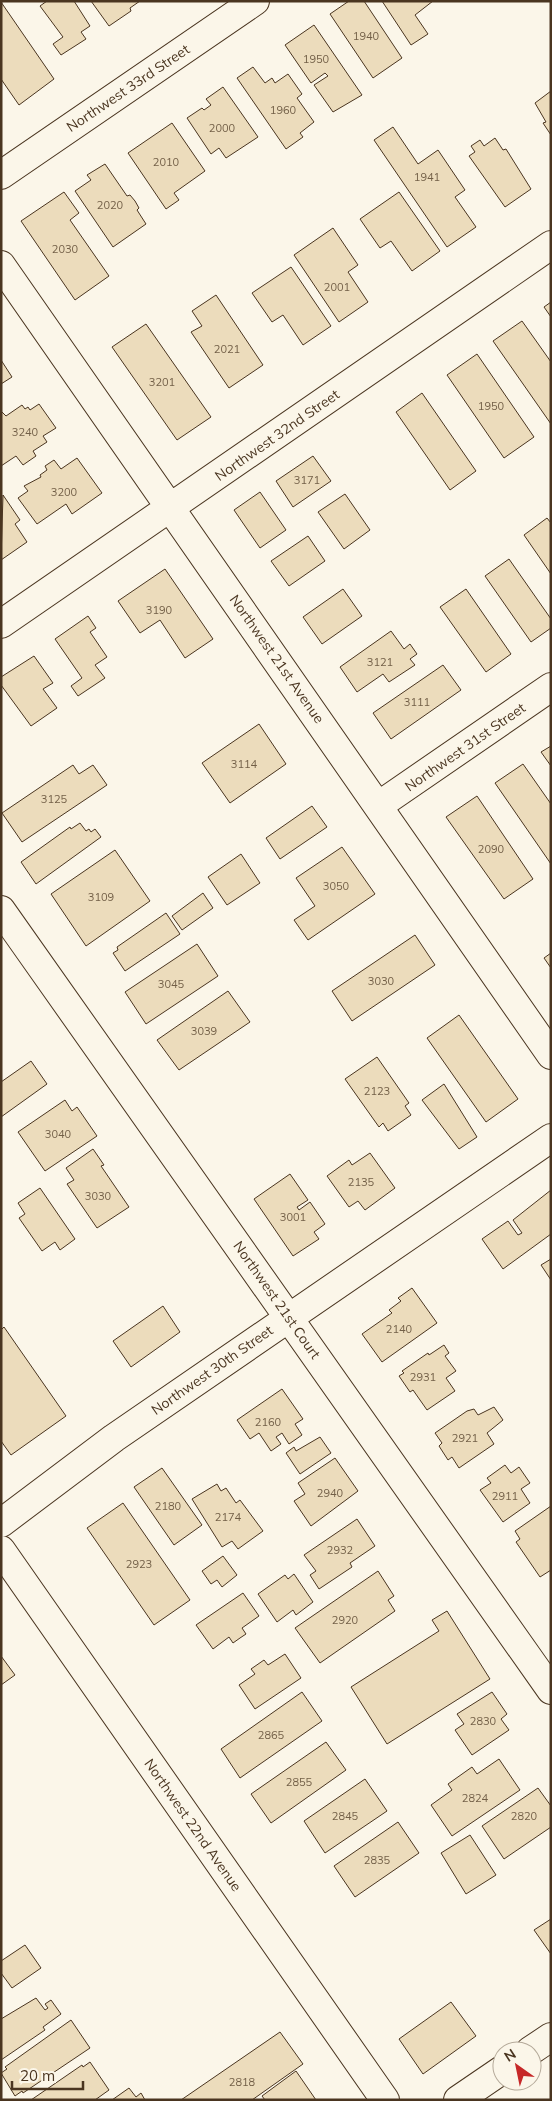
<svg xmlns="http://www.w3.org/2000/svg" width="552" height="2101" font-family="Mulish,sans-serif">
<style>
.building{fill:#ecdcbc;stroke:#4a3520}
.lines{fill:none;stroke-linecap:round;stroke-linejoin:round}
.minor-casing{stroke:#4a3520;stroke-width:30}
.major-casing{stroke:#4a3520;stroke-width:30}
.minor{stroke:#fbf6e9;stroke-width:28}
.major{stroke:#fbf6e9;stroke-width:28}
.labels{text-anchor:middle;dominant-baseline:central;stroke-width:4;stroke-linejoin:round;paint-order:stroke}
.number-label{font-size:11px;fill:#725f47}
.street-label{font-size:14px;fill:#4a3520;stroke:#fbf6e9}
</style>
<rect width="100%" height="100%" fill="#fbf6e9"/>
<path class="building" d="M47,1H74L90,26L81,32L86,39L61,55L53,44L63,37L40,6Z
M91,1H140L130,8L131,11L109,26Z
M349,1H364L402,58L373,78L330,14Z
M382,1H433L415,15L428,34L411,45Z
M1,2L54,79L19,105L1,79Z
M314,25L362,95L333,112L314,85L328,76L325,73L311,83L285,45Z
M253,67L265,83L272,78L275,83L288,74L302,94L297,98L314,122L300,133L303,137L286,149L237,78Z
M223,87L258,137L226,158L219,148L211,154L187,118L202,108L204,110L211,105L206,99Z
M551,91V135L543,123L546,122L535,103Z
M172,123L205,171L174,193L179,200L166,209L128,153Z
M393,127L418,164L438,150L465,190L455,197L476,227L447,247L374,140Z
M495,138L503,150L506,149L531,189L505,207L469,156L475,152L471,146L480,140L484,146Z
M105,164L127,196L130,195L135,201L139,208L137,210L146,224L113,247L75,191L91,180L87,175Z
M64,192L79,213L70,220L109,276L75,300L21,221Z
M399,192L440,251L412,271L391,241L380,248L360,219Z
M333,228L358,265L348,272L368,302L339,322L294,255Z
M291,267L331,326L303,345L283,315L272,322L252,293Z
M216,295L263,365L229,388L191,332L202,326L192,311Z
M551,302V317L544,307Z
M522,321L551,362V424L493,341Z
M146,324L211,417L177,440L112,347Z
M477,354L534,437L504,458L447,375Z
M1,360L12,377L1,384Z
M422,393L476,471L450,490L396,412Z
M39,404L56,428L43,436L47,442L33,451L36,456L23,465L16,456L1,466V411L6,416L22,405L25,409L28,407L30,410Z
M313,456L331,481L293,507L276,481Z
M77,458L102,493L72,514L66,504L37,524L18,498L28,491L24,486L41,477L40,475L47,470L45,466L54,460L61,469Z
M260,492L286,530L260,548L234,510Z
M345,494L370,530L344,549L318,512Z
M3,495L20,520L15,524L27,542L1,560Z
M547,518L551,523V574L524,535Z
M308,536L325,561L289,586L271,561Z
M509,559L551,619V628L531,642L485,576Z
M165,569L213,639L185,658L160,620L140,633L118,601Z
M343,589L362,616L322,644L303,617Z
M466,589L511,654L486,672L440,607Z
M88,616L96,628L90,632L107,657L95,665L105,678L78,696L71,686L82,678L55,639Z
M391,631L404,649L410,644L417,654L410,659L415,665L389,682L383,674L357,692L340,667Z
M34,656L53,683L43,689L57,708L31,726L1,685V677Z
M443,665L461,690L391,739L373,713Z
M259,724L286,764L230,803L202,763Z
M551,746V766L541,752Z
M523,764L551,804V864L495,783Z
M73,765L79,774L93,765L107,785L22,842L2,813Z
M477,796L533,879L504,899L446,817Z
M312,806L327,827L280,859L266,838Z
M80,823L86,831L89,829L91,832L95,829L101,837L36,884L21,862L70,827L71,829Z
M342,847L375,894L308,940L294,920L315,906L296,878Z
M115,850L150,901L86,946L51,894Z
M241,854L260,883L227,905L208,877Z
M203,893L213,908L182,930L172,916Z
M166,913L180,934L125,971L113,953L118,950L117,947Z
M415,935L435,965L352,1021L332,991Z
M197,944L218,976L146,1024L125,992Z
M551,953V968L544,958Z
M228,991L250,1022L179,1070L157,1040Z
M459,1015L518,1099L486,1122L427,1038Z
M377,1057L409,1103L405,1106L411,1115L388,1131L383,1123L379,1127L345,1079Z
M31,1061L47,1084L1,1117V1082Z
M444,1084L477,1137L459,1149L422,1100Z
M65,1100L72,1111L77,1107L97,1136L45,1171L18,1132Z
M93,1149L104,1165L101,1166L129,1207L97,1228L67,1184L74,1180L66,1168Z
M370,1153L395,1188L365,1210L358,1201L349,1207L327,1176L349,1160L352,1165Z
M290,1174L308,1200L297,1207L299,1210L310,1202L325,1224L314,1232L319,1239L293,1256L254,1199Z
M40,1188L75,1239L60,1250L55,1242L42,1251L19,1218L25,1214L18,1203Z
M551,1190V1234L503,1269L482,1239L508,1221L518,1235L522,1233L513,1220Z
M551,1259V1280L541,1265Z
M412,1288L437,1323L382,1362L362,1334L392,1313L389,1310L401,1301L398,1298Z
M163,1306L180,1332L131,1367L113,1341Z
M4,1327L66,1416L11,1455L1,1441V1330Z
M444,1345L449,1353L445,1356L456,1371L446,1378L455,1391L427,1410L413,1390L410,1392L399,1376L404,1373L402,1371L428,1353L429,1355Z
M282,1389L303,1419L295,1424L302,1435L289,1444L282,1433L276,1437L281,1444L271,1451L259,1433L250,1439L237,1420Z
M494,1407L503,1420L487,1433L494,1444L459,1468L452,1457L448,1460L439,1446L442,1443L435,1433L467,1411L474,1409L478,1415Z
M320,1437L331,1453L300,1474L286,1453L294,1447L296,1451Z
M335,1458L358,1491L311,1526L294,1501L305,1494L298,1483Z
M505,1465L511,1473L519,1467L530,1483L521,1489L530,1503L503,1522L480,1490L491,1483L487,1478Z
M162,1468L202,1525L174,1545L134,1487Z
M217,1484L221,1491L226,1488L236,1503L240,1500L263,1531L238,1549L232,1541L222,1547L192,1499Z
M123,1503L190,1600L154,1625L87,1528Z
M551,1506V1570L540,1577L516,1542L520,1539L515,1531Z
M357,1519L375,1546L350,1563L352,1567L319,1589L310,1575L316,1571L304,1555Z
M223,1556L237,1575L222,1587L217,1580L211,1584L202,1571Z
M378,1571L394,1596L388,1600L395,1611L320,1663L295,1628Z
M294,1574L313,1602L296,1615L293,1610L277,1622L258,1594L285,1575L288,1579Z
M243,1593L259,1616L242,1628L246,1634L240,1638L233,1643L229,1637L213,1649L196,1625Z
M447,1611L490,1679L387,1744L351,1687L439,1631L432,1620Z
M285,1654L301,1678L255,1709L239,1685L255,1674L251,1669L264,1660L268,1665Z
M1,1656L15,1675L1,1685Z
M302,1692L322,1721L240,1778L221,1749Z
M492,1692L507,1714L501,1719L509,1730L472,1755L455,1730L464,1724L457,1714Z
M326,1742L346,1770L271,1823L251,1794Z
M499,1759L520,1790L452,1836L431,1805L452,1790L448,1784L472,1767L477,1774Z
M365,1779L387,1811L325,1853L304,1821Z
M538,1788L551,1806V1827L504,1859L482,1826Z
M398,1822L419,1853L355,1897L334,1866Z
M470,1835L496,1875L466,1894L441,1853Z
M551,1919V1954L534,1930Z
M25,1945L41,1968L12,1988L1,1973V1961Z
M36,1998L45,2010L48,2008L45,2004L51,2000L61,2014L43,2027L45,2030L1,2060V2019Z
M451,2002L476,2036L423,2074L399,2039Z
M71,2020L90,2048L23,2093L22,2091L15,2096L1,2073L7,2069L5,2067Z
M280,2032L303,2064L252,2100H181Z
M90,2062L109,2090L95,2100H31L82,2065L83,2067Z
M296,2071L316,2100H265L262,2096Z
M129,2088L136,2097L141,2093L145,2100H112Z"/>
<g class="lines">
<defs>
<path id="minor" d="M1,175L255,1
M1,265L551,1055
M1,624L551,245
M378,806L551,687
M1,910L551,1690
M1,1523L114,1438L551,1138
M530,2051L551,2037
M458,2100L502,2070"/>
<path id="major" d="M1,1550L385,2100"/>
</defs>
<use href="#minor" class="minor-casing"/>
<use href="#major" class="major-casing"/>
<use href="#minor" class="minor"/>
<use href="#major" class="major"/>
</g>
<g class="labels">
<g class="number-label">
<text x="366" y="36">1940</text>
<text x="316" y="59">1950</text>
<text x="283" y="110">1960</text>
<text x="222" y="128">2000</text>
<text x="166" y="162">2010</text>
<text x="427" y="177">1941</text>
<text x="110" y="205">2020</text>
<text x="65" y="249">2030</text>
<text x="337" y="287">2001</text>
<text x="227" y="349">2021</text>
<text x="162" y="382">3201</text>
<text x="491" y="406">1950</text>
<text x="25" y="432">3240</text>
<text x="307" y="480">3171</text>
<text x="64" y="492">3200</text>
<text x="159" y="610">3190</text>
<text x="380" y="662">3121</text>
<text x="417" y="702">3111</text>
<text x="244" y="764">3114</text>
<text x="54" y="799">3125</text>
<text x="491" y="849">2090</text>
<text x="336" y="886">3050</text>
<text x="101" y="897">3109</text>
<text x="381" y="981">3030</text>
<text x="171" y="984">3045</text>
<text x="204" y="1031">3039</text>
<text x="377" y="1091">2123</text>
<text x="58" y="1134">3040</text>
<text x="361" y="1182">2135</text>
<text x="98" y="1196">3030</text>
<text x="293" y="1217">3001</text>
<text x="399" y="1329">2140</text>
<text x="423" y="1377">2931</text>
<text x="268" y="1422">2160</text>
<text x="465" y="1438">2921</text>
<text x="330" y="1493">2940</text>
<text x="505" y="1496">2911</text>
<text x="168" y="1506">2180</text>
<text x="228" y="1517">2174</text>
<text x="340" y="1550">2932</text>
<text x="139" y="1564">2923</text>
<text x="345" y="1620">2920</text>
<text x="483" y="1721">2830</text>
<text x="271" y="1735">2865</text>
<text x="299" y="1782">2855</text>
<text x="475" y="1798">2824</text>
<text x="345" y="1816">2845</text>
<text x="524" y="1816">2820</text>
<text x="377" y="1860">2835</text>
<text x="242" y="2082">2818</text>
</g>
<g class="street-label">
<text transform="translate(128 88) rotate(-34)">Northwest 33rd Street</text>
<text transform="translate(277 435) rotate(-35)">Northwest 32nd Street</text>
<text transform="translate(277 659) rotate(55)">Northwest 21st Avenue</text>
<text transform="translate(465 747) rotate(-35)">Northwest 31st Street</text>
<text transform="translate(277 1300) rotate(55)">Northwest 21st Court</text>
<text transform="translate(212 1370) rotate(-35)">Northwest 30th Street</text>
<text transform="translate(193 1825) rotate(55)">Northwest 22nd Avenue</text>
</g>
</g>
<rect width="552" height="2101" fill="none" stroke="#4a3520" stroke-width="5"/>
<g transform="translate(517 2066) rotate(327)"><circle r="24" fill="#fbf6e9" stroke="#b4a999"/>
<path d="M0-4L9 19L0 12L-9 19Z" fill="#c62828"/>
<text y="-8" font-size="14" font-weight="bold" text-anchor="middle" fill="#4a3520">N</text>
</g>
<path d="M12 2081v8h71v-8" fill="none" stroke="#4a3520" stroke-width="2.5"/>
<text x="20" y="2081" font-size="15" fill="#4a3520" stroke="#fbf6e9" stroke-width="4" paint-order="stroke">20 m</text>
</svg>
